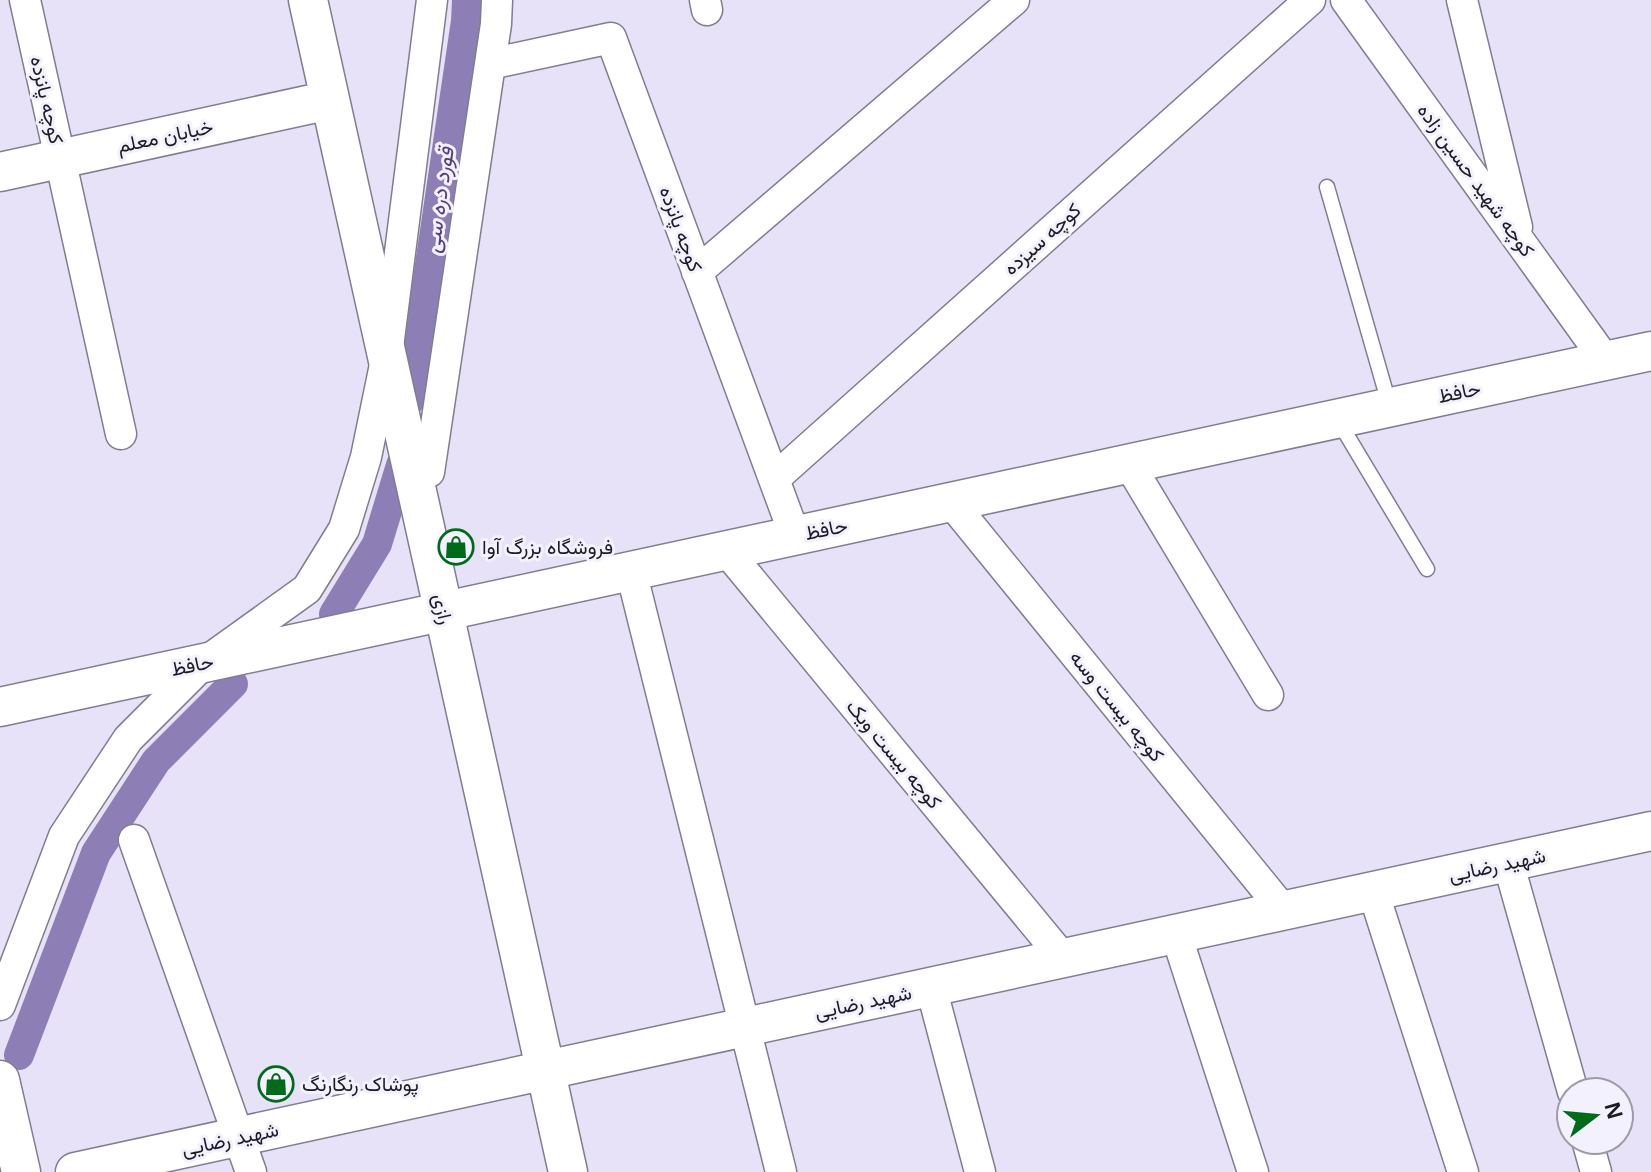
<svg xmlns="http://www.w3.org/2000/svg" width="1651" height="1172" font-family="Arial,Vazirmatn,sans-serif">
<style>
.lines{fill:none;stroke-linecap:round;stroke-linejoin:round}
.canal{stroke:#8d7fb6;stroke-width:30}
.service-casing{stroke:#817d91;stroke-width:17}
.minor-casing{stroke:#817d91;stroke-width:33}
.tertiary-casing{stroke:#817d91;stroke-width:41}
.service{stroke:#fff;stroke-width:14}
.minor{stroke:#fff;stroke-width:30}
.tertiary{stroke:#fff;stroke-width:38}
.labels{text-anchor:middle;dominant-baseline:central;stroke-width:6;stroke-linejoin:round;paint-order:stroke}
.street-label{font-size:20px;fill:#1c1a22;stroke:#f4f1fe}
.poi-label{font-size:20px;fill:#1c1a22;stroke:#f4f1fe;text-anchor:start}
.water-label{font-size:22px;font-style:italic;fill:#533e83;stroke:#f4f1fe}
</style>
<rect width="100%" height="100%" fill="#e7e2f8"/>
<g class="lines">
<path class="canal" d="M410,400L466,21L467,0
M334,614L377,544L401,465
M19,1055L96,853L156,761L233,684"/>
<defs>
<path id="service" d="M1327,187L1390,407
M1339,422L1427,569"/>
<path id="minor" d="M25,0L121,434
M705,0L707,10
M1346,0L1606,361
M1462,0L1517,227
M490,64L611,38L795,536
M697,272L1014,0
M1129,464L1268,695
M429,472L496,24L497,0
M774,479L1310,0
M951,502L1284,911
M726,550L1063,958
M631,571L781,1172
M134,840L251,1172
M1508,862L1573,1092
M1373,891L1463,1172
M1176,934L1253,1172
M931,987L980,1172
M0,1005L64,836L128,739L204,663L307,589L344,529L366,457L387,355L432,0
M1587,1140L1596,1172"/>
<path id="tertiary" d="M308,0L568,1172
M0,172L330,100
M0,707L1651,351
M0,1080L21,1172
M75,1172L1651,831"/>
</defs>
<use href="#service" class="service-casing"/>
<use href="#minor" class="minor-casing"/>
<use href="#tertiary" class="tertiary-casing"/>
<use href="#service" class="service"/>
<use href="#minor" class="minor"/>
<use href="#tertiary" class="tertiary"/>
</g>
<defs>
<symbol id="shop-ring" viewBox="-11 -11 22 22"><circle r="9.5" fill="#f4f1fe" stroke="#006b1a" stroke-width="1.5"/><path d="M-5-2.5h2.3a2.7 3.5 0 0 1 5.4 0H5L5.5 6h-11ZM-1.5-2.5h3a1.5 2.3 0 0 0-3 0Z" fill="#006b1a"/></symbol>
</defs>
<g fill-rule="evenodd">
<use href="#shop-ring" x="436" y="527" width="40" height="40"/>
<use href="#shop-ring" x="256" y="1064" width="40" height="40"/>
</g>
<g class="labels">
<g class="street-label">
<text transform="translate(47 100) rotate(77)">کوچه پانزده</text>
<text transform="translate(165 136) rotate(-12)">خیابان معلم</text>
<text transform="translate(1476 180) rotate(54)">کوچه شهید حسین زاده</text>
<text transform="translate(681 229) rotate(70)">کوچه پانزده</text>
<text transform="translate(1042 239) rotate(-42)">کوچه سیزده</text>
<text transform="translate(1459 392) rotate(-12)">حافظ</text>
<text transform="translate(826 529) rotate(-12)">حافظ</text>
<text transform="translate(443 609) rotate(77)">رازی</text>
<text transform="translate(192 665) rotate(-12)">حافظ</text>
<text transform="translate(1117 706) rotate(51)">کوچه بیست وسه</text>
<text transform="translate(894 754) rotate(50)">کوچه بیست ویک</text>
<text transform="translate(1497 865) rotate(-12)">شهید رضایی</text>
<text transform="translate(863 1002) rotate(-12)">شهید رضایی</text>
<text transform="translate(230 1139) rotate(-12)">شهید رضایی</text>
</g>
<g class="poi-label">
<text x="482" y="547">فروشگاه بزرگ آوا</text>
<text x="302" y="1084">پوشاک رنگارنگ</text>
</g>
<g class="water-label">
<text transform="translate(439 200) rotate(-82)">قورد دره سی</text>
</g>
</g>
<g transform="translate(1595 1116) rotate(74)"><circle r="38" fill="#f4f1fe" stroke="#9e9ba6" stroke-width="2"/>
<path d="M0-6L14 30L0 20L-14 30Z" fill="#006b1a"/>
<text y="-12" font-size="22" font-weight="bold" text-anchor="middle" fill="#1c1a22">N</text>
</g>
</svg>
